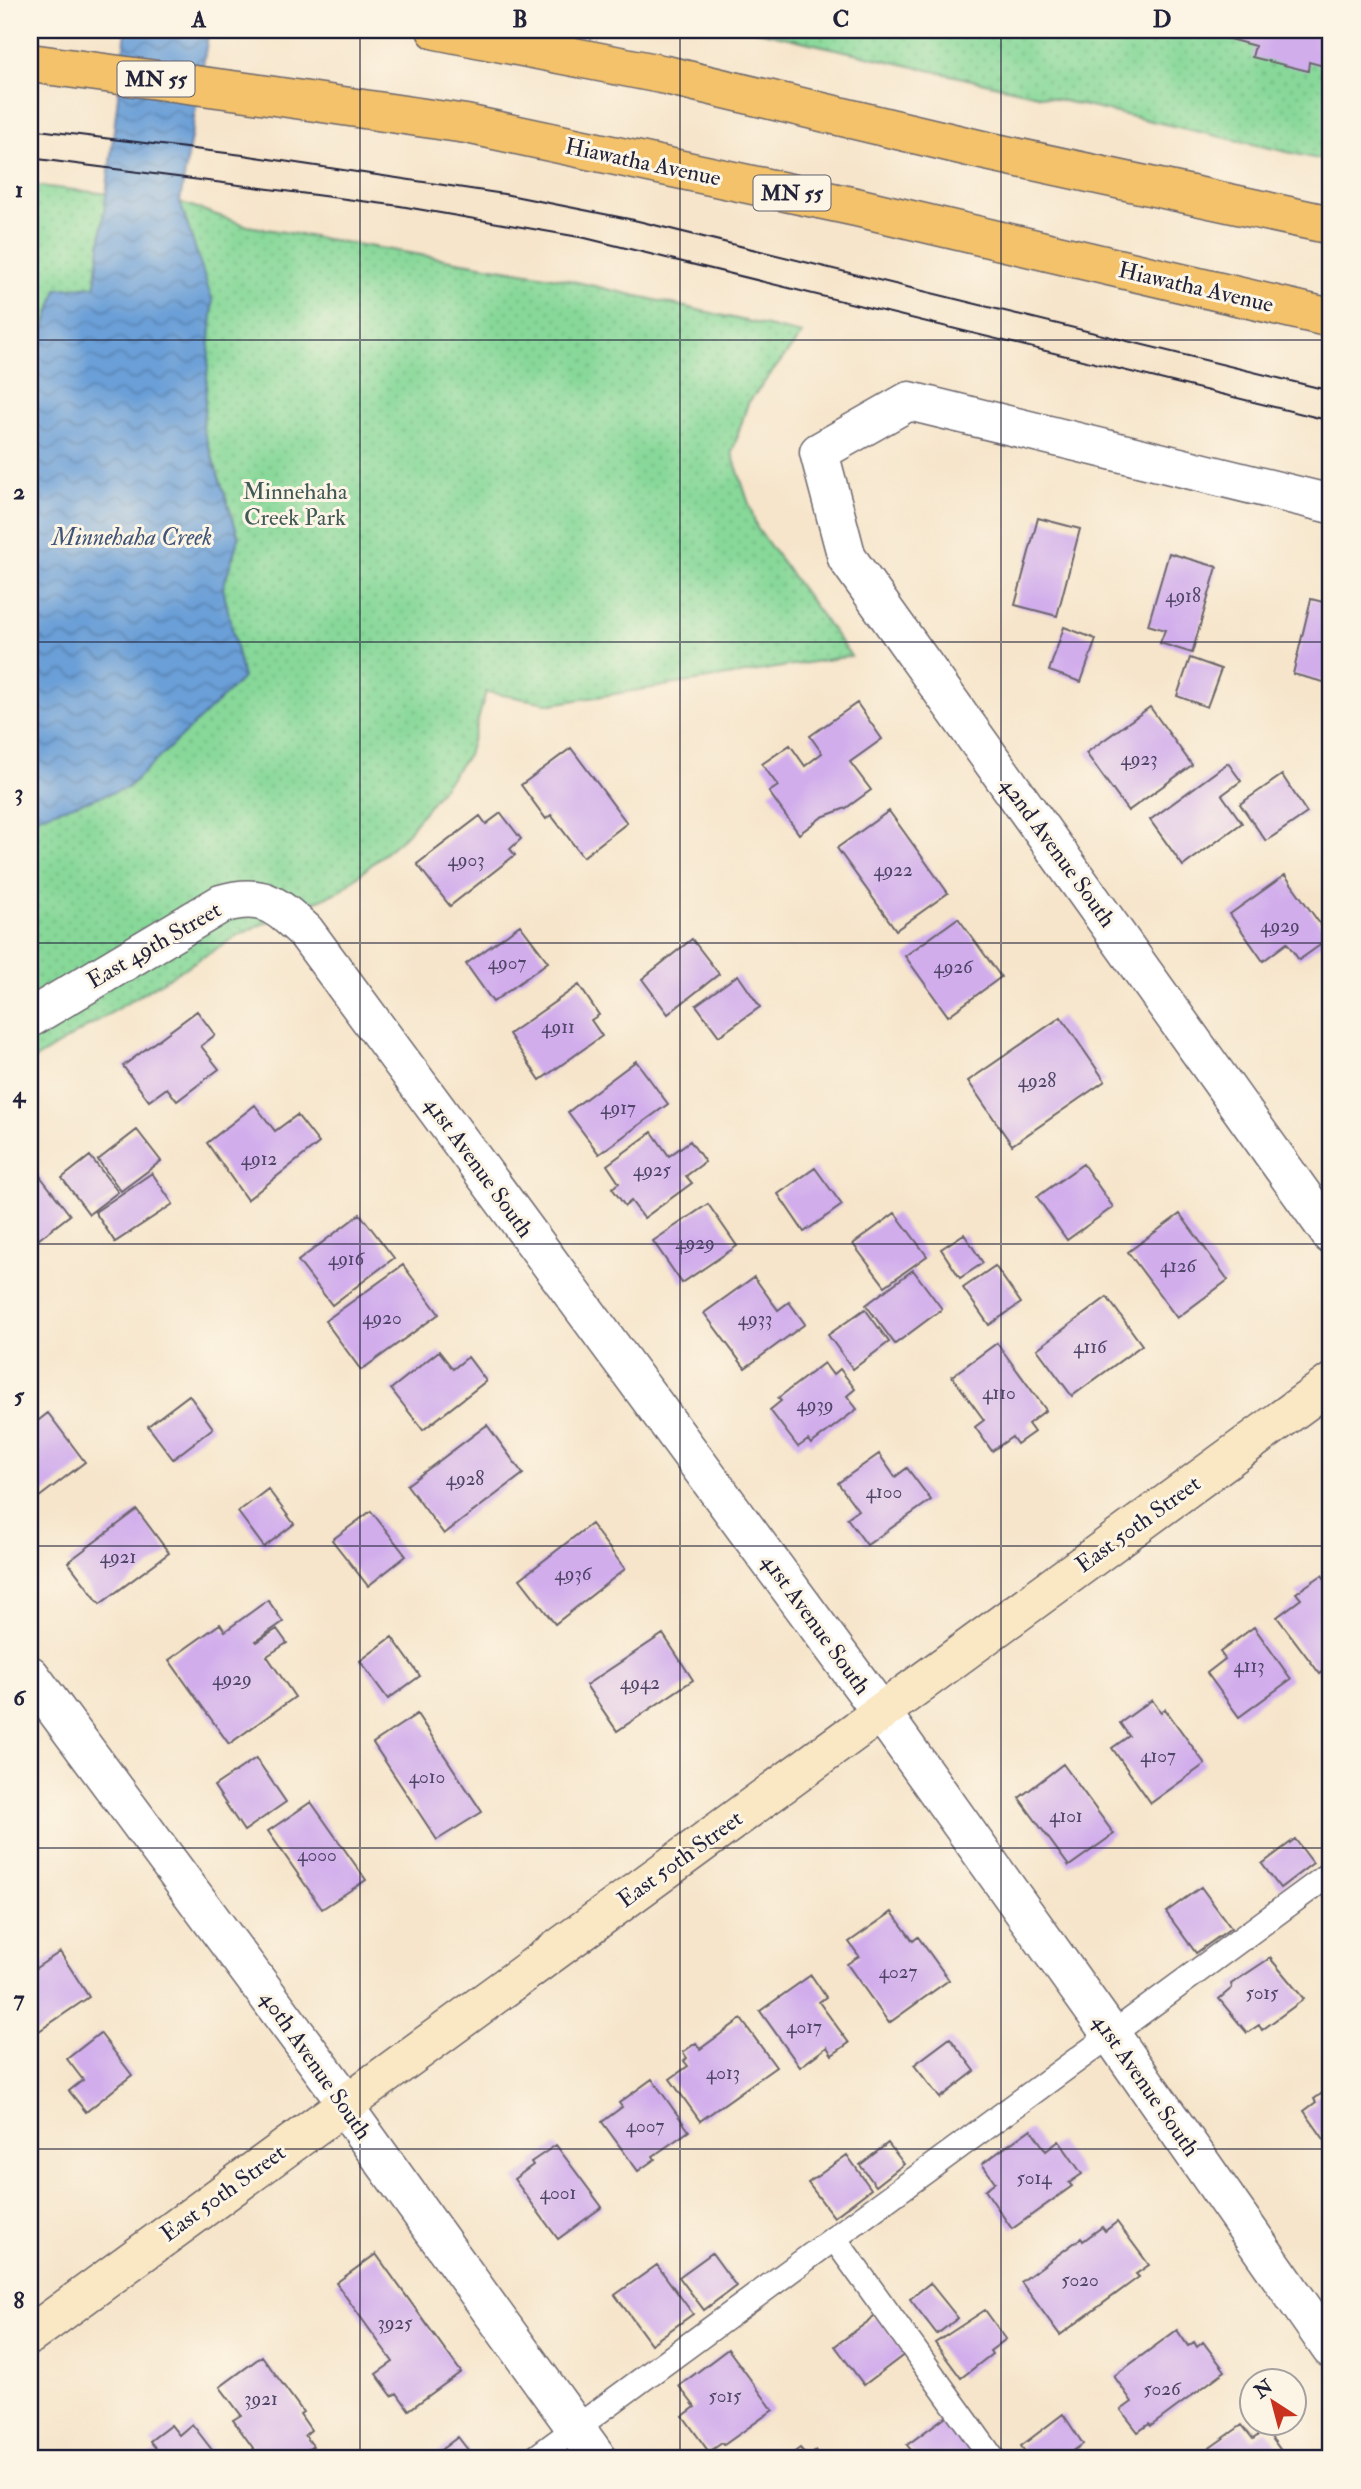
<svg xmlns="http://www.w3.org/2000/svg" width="1361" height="2489" font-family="'IM FELL Double Pica',serif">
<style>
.park{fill:url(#park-dots);stroke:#547d6a;stroke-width:2}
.water{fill:url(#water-waves);stroke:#466089;stroke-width:2}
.building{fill:#d1adec}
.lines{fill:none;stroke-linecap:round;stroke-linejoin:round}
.lane-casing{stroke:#6c666d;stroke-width:27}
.street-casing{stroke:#6c666d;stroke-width:41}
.secondary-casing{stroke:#6c666d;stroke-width:41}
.highway-casing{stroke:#6c666d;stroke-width:41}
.lane{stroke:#fff;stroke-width:24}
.street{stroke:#fff;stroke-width:38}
.secondary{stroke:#fae7c3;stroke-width:38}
.highway{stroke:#f3c26a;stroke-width:38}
.tram{stroke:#22223b;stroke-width:2}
.grid{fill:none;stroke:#22223b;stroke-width:2;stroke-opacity:0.55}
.labels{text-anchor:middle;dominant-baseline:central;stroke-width:6;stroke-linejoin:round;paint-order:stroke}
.number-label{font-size:19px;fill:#4e4567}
.shield{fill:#fcf5e5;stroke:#63616e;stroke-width:2}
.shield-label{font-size:21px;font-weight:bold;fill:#22223b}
.street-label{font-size:23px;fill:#22223b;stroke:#fcf5e5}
.park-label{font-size:23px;fill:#405957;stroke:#fcf5e5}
.water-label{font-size:24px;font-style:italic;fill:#3f5479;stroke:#fcf5e5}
.neatline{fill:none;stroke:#22223b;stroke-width:2.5}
.grid-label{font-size:23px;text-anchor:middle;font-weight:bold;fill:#22223b}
</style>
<defs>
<pattern id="park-dots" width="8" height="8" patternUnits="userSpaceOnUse" patternTransform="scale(1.75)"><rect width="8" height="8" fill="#87d899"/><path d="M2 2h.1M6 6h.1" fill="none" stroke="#74b985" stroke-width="1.8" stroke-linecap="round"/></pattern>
<pattern id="water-waves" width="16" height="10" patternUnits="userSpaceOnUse" patternTransform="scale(1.75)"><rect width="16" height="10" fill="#6a9fd7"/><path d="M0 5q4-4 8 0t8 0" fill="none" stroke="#5781b0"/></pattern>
</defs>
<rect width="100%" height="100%" fill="#fcf5e5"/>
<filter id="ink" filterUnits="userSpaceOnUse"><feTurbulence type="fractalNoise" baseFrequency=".0143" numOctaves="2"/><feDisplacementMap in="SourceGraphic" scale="14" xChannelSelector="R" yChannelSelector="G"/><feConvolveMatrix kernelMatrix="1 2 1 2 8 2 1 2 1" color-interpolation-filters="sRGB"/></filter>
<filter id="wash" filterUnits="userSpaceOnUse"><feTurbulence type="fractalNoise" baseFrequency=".00686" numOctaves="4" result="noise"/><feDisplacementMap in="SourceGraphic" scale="28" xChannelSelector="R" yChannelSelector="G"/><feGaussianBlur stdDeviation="1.57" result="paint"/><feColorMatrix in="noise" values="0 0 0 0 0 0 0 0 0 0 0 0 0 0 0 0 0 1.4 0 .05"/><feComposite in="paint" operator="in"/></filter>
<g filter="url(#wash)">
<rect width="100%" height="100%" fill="#f6e5cb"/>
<path class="park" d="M753,30H1331V162Z
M30,185L180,202L248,226L564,279L802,334L748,403L732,453L757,528L851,656L552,704L486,692L468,755L403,838L340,891L244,932L30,1062Z"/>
<path class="water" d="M126,30H209L180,202L213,302L203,429L239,537L223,588L243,678L127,788L30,819V375L57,289L95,286Z"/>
<g id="blocks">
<path class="building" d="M1219,30H1331V68L1309,62L1308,71L1252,57L1255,46L1218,36Z
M1038,518L1080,529L1057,616L1015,605Z
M1169,553L1217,567L1192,653L1160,643L1165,630L1148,625Z
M1311,599L1331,604V684L1293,674Z
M1064,627L1096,639L1081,682L1049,671Z
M1190,658L1221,669L1207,707L1177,696Z
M857,703L882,739L850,762L871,790L846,808L822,817L799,834L769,792L778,786L762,764L790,745L805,766L822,753L810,736Z
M1150,707L1192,765L1128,811L1086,753Z
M571,748L627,823L583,857L551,815L546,819L521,785Z
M1228,763L1241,781L1222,795L1242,823L1183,866L1150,820Z
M1282,775L1307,813L1266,841L1240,804Z
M889,811L948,893L896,930L837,848Z
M501,813L521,839L510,849L515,855L450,906L417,864L480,816L486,824Z
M1285,875L1330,938L1299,960L1287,943L1263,961L1230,914Z
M958,918L1001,977L948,1016L905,956Z
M520,925L548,962L493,1002L466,964Z
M692,939L719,974L668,1014L642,979Z
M738,975L760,1007L719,1036L696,1005Z
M579,985L599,1015L591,1020L602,1036L540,1080L509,1034Z
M197,1011L215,1035L201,1046L219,1069L177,1101L167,1088L149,1101L123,1066Z
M1061,1017L1105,1081L1012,1145L968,1081Z
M636,1061L668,1104L599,1154L568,1112Z
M255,1105L275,1131L297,1115L319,1143L247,1200L207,1143Z
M137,1130L161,1161L121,1191L98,1160Z
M652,1132L669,1156L690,1141L705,1162L686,1176L692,1183L644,1218L631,1201L625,1206L612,1188L619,1183L607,1165Z
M90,1156L118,1192L89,1214L62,1178Z
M30,1163L70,1215L30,1246Z
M1083,1164L1113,1207L1067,1240L1037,1197Z
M815,1168L842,1205L804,1232L778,1194Z
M152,1173L173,1204L115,1242L95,1212Z
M708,1204L737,1246L682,1283L653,1241Z
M895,1213L927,1256L885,1286L853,1244Z
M360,1214L394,1258L332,1305L298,1261Z
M1180,1214L1228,1280L1177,1318L1128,1252Z
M964,1234L983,1263L960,1278L941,1249Z
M403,1265L439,1314L361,1370L325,1321Z
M995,1266L1021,1303L989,1325L963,1288Z
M913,1270L942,1309L895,1344L866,1305Z
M754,1277L778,1310L789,1302L805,1324L745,1368L704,1313Z
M1107,1297L1142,1345L1072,1396L1037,1349Z
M865,1309L889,1342L853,1369L828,1335Z
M997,1343L1046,1410L1028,1424L1034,1432L1017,1444L1012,1437L992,1451L975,1427L984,1420L952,1376Z
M439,1351L453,1369L468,1357L486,1381L423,1430L391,1389Z
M824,1363L833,1375L840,1369L855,1389L847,1396L857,1409L811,1444L808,1440L798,1447L770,1410L781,1401L778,1398Z
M189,1395L213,1428L173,1459L148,1426Z
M48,1413L85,1462L30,1504V1427Z
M487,1425L523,1474L444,1534L407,1485Z
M879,1454L895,1477L907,1468L931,1500L867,1545L847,1518L858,1510L838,1483Z
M268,1489L294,1524L264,1547L238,1512Z
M137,1510L169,1553L100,1604L68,1562Z
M371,1511L406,1556L368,1586L332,1540Z
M591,1524L625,1569L555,1624L520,1579Z
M1322,1575L1331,1587V1666L1320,1674L1277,1617L1301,1599L1296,1593Z
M268,1600L283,1622L256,1641L257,1642L277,1629L287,1643L267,1656L295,1697L229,1744L169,1660L220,1624L225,1631Z
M1254,1627L1291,1679L1239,1717L1207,1673L1225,1659L1220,1652Z
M663,1634L693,1680L617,1731L586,1685Z
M392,1637L420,1676L388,1699L360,1661Z
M1152,1700L1161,1712L1165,1709L1205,1764L1151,1803L1112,1748L1129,1736L1120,1723Z
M417,1714L482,1812L437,1840L373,1743Z
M256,1758L286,1802L244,1831L214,1786Z
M1063,1764L1114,1834L1069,1866L1019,1798Z
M311,1802L366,1880L322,1909L268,1831Z
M1295,1839L1313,1863L1280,1888L1262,1864Z
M1201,1887L1231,1928L1196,1953L1166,1912Z
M892,1912L913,1941L918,1937L949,1980L889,2023L847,1964L859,1956L849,1942Z
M60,1952L89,1997L30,2037V1972Z
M1270,1958L1304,1999L1262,2030L1259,2025L1247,2033L1219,1999L1232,1988L1231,1984Z
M811,1975L826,1997L819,2002L849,2043L832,2055L827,2047L800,2067L760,2011Z
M741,2019L776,2067L700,2121L670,2079L688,2066L684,2061L687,2058L683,2052L696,2043L700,2049Z
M100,2033L132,2075L86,2112L69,2091L83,2080L67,2059Z
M950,2038L975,2071L940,2098L914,2065Z
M652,2079L689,2131L653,2156L655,2159L638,2171L602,2122L622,2107L619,2103Z
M1331,2087V2149L1304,2111L1316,2102L1314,2099Z
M1031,2129L1046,2151L1059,2141L1082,2174L1069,2183L1072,2186L1012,2229L985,2190L995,2182L982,2164Z
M888,2143L904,2164L876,2186L860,2165Z
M556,2145L602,2207L558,2239L514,2179L533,2165L531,2162Z
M847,2155L871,2189L834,2217L808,2183Z
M1117,2222L1149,2265L1136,2274L1139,2277L1060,2335L1021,2282L1081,2238L1083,2241L1102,2227L1105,2231Z
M712,2253L736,2286L704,2310L679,2277Z
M376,2254L461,2372L409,2410L397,2393L392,2396L376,2374L393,2362L336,2283Z
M657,2265L693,2314L651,2344L615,2295Z
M930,2283L958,2318L937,2334L910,2299Z
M985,2310L1006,2339L990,2351L992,2354L961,2378L935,2343Z
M877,2315L905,2354L864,2385L835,2346Z
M1177,2330L1188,2346L1194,2342L1197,2347L1203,2342L1225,2371L1151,2426L1149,2424L1138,2432L1121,2410L1132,2402L1114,2376Z
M728,2349L773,2410L724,2445L722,2443L709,2452L683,2416L695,2407L679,2386Z
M262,2356L303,2412L300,2414L311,2430L305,2435L313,2446L294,2459H261L233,2420L241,2415L220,2387Z
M949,2414L977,2453L968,2459H918L907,2445Z
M1063,2414L1083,2444L1062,2459H1030L1021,2446Z
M192,2424L219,2459H144L157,2450L150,2441L171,2425L179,2435Z
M1242,2425L1253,2439L1266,2430L1287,2459H1194Z
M458,2437L475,2459H429Z
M800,2448L808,2457L816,2451L821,2459H785Z"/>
</g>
</g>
<g filter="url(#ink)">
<use href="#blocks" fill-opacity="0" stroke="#6c666d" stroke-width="2"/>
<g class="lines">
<defs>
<path id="lane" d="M834,2238L993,2459
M534,2459L1331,1873"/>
<path id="street" d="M1331,504L909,401L819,452L847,558L1331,1235
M30,1018L221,904C262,892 275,904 305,931L881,1712L1110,2033L1331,2349
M30,1675L339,2092L343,2105L598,2459"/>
<path id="secondary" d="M30,2335L1331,1383"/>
<path id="highway" d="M436,30L666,75L982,150L1331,225
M30,63L247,92L466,124L856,207L1331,318"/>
</defs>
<use href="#lane" class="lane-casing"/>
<use href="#street" class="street-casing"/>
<use href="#secondary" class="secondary-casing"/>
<use href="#highway" class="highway-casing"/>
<use href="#lane" class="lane"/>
<use href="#street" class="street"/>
<use href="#secondary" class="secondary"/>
<use href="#highway" class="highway"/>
<path class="tram" d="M30,129L243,155L504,194L634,220L1331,391
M30,158L400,206L585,238L1331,421"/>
</g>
</g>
<path class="grid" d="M360,30V2459M680,30V2459M1001,30V2459M30,340H1331M30,642H1331M30,943H1331M30,1244H1331M30,1546H1331M30,1848H1331M30,2149H1331"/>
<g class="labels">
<g class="number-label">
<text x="1183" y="596">4918</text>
<text x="1139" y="759">4923</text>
<text x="466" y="860">4903</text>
<text x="893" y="870">4922</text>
<text x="1280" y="926">4929</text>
<text x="507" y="963">4907</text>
<text x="953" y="967">4926</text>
<text x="558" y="1027">4911</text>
<text x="1037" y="1081">4928</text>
<text x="618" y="1108">4917</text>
<text x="259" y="1159">4912</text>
<text x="652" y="1170">4925</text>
<text x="695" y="1243">4929</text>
<text x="346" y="1259">4916</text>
<text x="1178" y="1266">4126</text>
<text x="382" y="1318">4920</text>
<text x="755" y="1319">4933</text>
<text x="1090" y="1347">4116</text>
<text x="999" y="1393">4110</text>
<text x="815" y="1405">4939</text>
<text x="465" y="1479">4928</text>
<text x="884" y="1492">4100</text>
<text x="118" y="1557">4921</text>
<text x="573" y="1574">4936</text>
<text x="1249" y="1666">4113</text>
<text x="232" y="1679">4929</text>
<text x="640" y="1683">4942</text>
<text x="1158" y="1756">4107</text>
<text x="427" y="1777">4010</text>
<text x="1066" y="1816">4101</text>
<text x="317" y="1855">4000</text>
<text x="898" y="1972">4027</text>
<text x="1262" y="1993">5015</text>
<text x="804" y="2027">4017</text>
<text x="723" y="2073">4013</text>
<text x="645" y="2126">4007</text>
<text x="1034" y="2178">5014</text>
<text x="558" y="2193">4001</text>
<text x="1080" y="2280">5020</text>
<text x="395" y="2323">3925</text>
<text x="1162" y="2389">5026</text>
<text x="725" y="2396">5015</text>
<text x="261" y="2399">3921</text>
</g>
<g class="shield">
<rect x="117.5" y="61.5" width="77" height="35" rx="5"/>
<rect x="753.5" y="175.5" width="77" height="35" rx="5"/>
</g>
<g class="shield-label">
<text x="156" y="79">MN 55</text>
<text x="792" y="193">MN 55</text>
</g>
<g class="street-label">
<text transform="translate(643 162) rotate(12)">Hiawatha Avenue</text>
<text transform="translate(1196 287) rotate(13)">Hiawatha Avenue</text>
<text transform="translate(1058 852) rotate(54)">42nd Avenue South</text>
<text transform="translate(154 945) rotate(-30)">East 49th Street</text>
<text transform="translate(479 1167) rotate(54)">41st Avenue South</text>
<text transform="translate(1138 1524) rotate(-36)">East 50th Street</text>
<text transform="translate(816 1624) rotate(54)">41st Avenue South</text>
<text transform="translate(680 1859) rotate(-36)">East 50th Street</text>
<text transform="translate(316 2065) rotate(55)">40th Avenue South</text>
<text transform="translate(1146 2085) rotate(55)">41st Avenue South</text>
<text transform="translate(223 2193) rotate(-36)">East 50th Street</text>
</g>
<g class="park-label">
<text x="295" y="491">Minnehaha<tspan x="295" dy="26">Creek Park</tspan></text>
</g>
<g class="water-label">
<text x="132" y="537">Minnehaha Creek</text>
</g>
</g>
<rect width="1361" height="2489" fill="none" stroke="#fcf5e5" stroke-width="77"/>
<g transform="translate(1273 2402) rotate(324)"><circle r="33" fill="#fcf5e5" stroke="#a5a1a1" stroke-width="2"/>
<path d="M0-5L12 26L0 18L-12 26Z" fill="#c8321e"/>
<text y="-10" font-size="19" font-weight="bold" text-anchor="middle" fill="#22223b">N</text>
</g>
<rect x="38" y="38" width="1284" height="2412" class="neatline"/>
<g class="grid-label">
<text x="199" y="27">A</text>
<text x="520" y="27">B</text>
<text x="841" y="27">C</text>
<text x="1162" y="27">D</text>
<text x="19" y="197">1</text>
<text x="19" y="499">2</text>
<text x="19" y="800">3</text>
<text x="19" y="1102">4</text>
<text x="19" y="1403">5</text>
<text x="19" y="1705">6</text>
<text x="19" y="2006">7</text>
<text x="19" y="2308">8</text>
</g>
</svg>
